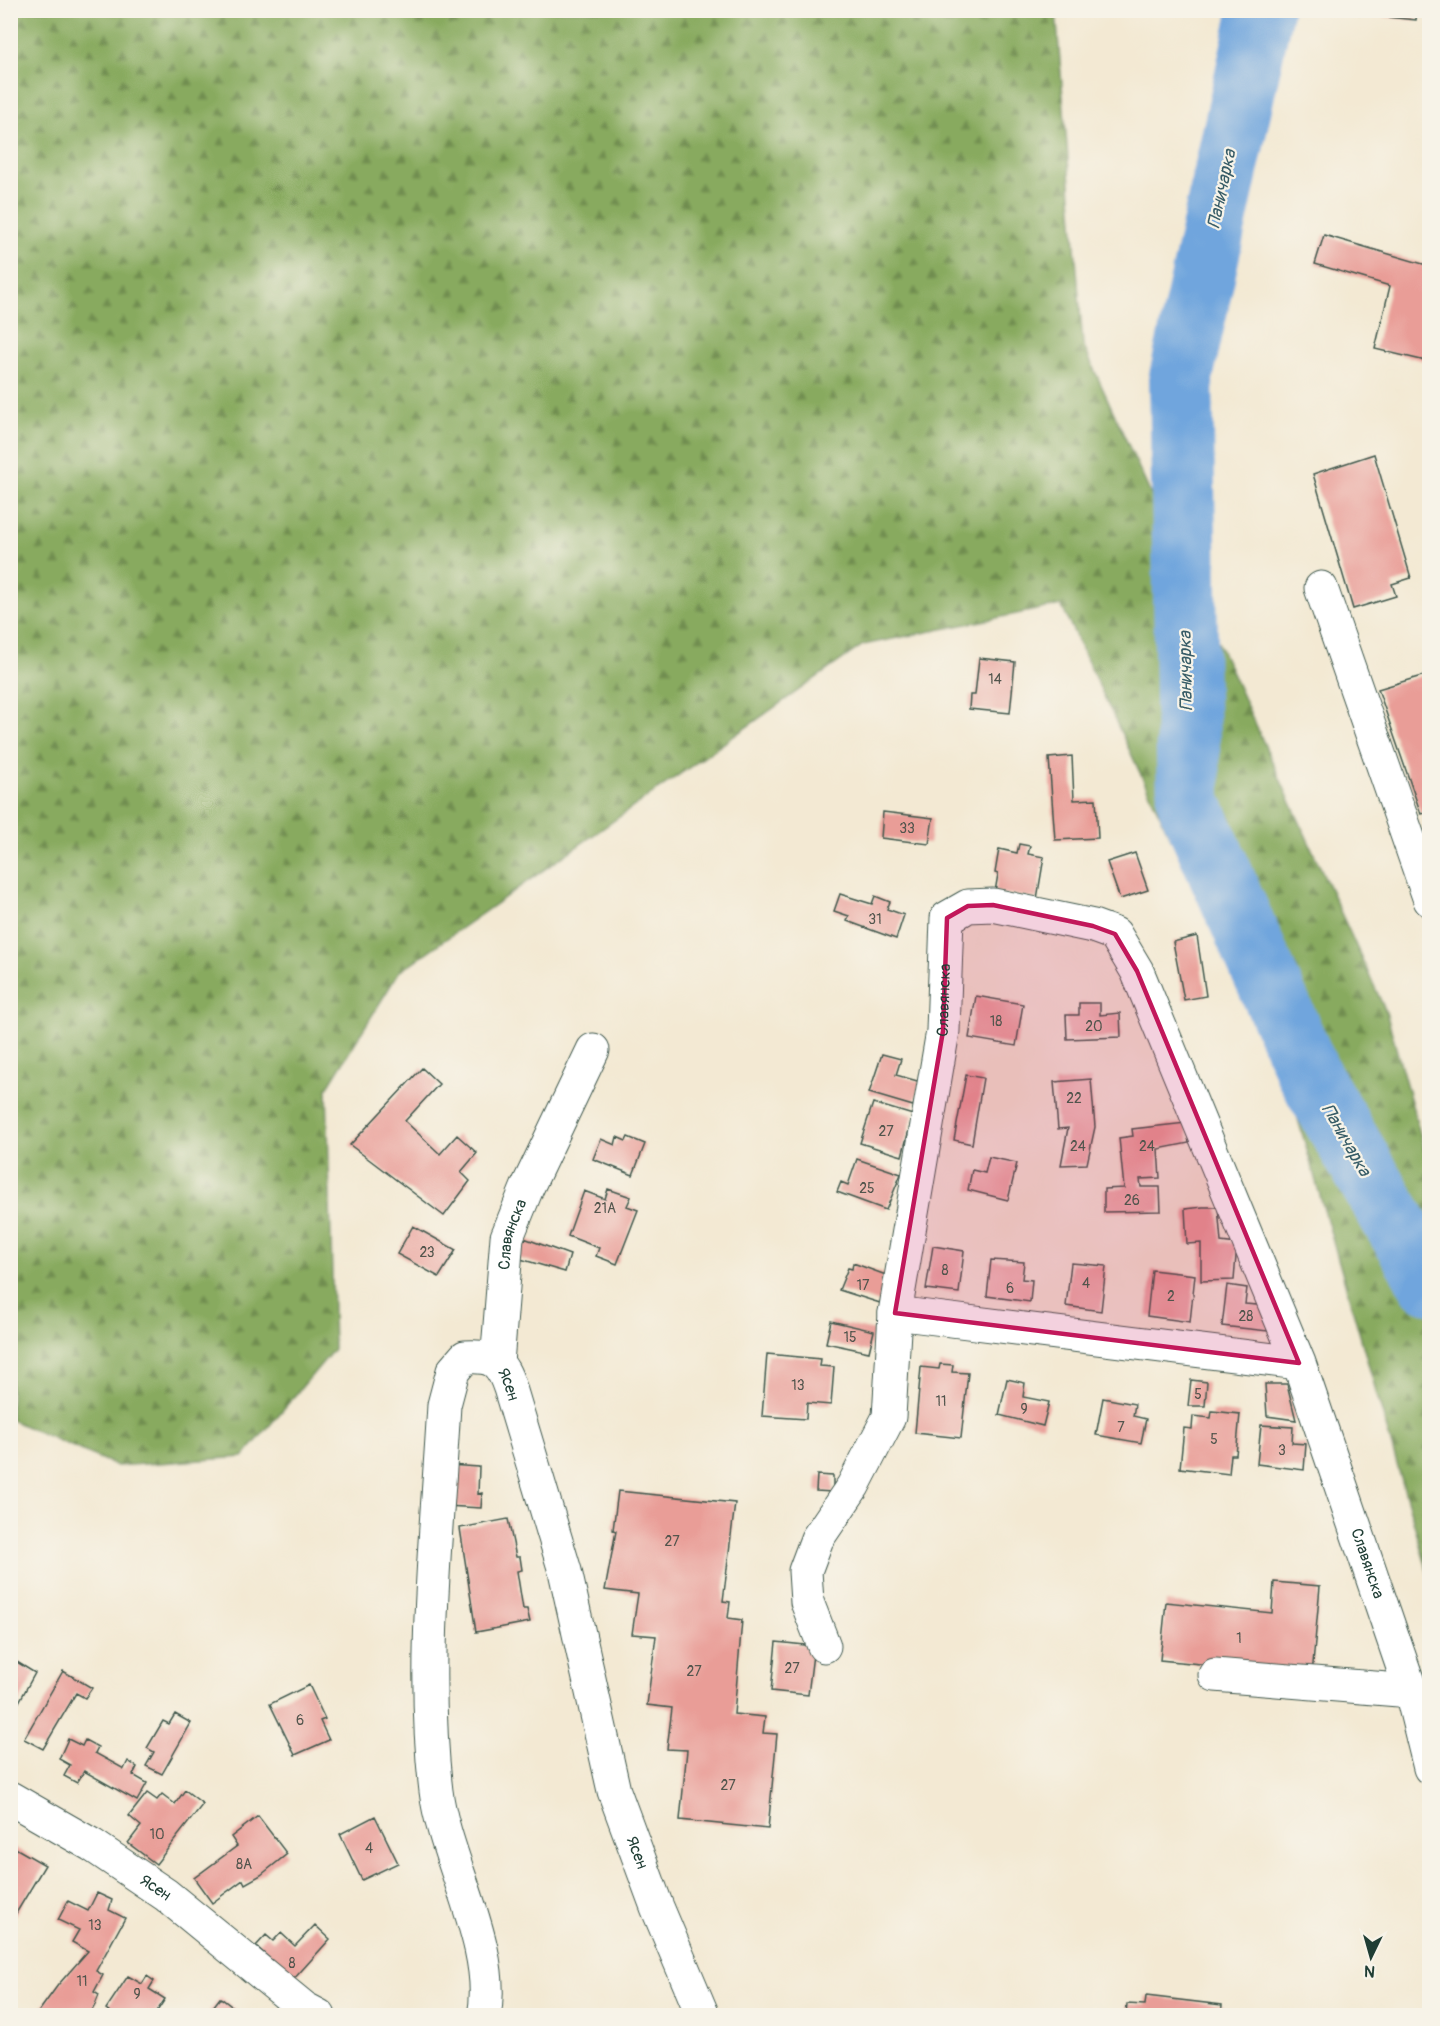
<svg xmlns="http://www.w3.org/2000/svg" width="1440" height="2026" font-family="Pangolin,sans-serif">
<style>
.forest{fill:url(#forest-firs);stroke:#54744a;stroke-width:1.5}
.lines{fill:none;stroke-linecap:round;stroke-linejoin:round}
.river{stroke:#70a5dd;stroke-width:64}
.building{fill:#e99d97}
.minor-casing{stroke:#3f574c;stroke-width:35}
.minor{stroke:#fff;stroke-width:33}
.marked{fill:#c2185b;fill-opacity:0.2;stroke:#c2185b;stroke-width:4.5;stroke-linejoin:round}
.labels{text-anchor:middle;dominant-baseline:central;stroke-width:4.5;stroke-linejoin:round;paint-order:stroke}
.number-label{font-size:14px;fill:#52554d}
.street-label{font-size:16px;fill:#1f3d34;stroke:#f7f3e8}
.water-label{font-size:18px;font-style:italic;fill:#375c67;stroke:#f7f3e8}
</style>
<defs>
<pattern id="forest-firs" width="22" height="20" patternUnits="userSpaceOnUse" patternTransform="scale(1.5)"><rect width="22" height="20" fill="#88aa5f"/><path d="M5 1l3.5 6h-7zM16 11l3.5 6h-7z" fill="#6f8c4f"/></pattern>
</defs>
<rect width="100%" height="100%" fill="#f7f3e8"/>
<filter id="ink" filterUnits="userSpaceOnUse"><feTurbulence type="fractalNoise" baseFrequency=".0167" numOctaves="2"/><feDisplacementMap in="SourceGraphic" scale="12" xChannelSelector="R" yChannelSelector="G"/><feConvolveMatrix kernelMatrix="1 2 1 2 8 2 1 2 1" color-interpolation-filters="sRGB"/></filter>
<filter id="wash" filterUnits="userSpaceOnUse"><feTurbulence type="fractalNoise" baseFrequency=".008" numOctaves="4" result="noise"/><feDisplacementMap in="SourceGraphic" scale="24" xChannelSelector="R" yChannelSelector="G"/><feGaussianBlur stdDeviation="1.35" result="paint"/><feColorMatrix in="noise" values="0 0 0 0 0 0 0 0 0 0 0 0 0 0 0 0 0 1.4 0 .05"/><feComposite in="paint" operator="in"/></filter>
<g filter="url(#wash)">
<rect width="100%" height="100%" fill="#f3e9d3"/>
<path class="forest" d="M11,10L1056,11L1083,345L1386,1012L1429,1166V1576L1290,1091L1061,605L863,645L399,972L327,1088L334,1349L243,1457L117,1466L11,1420Z"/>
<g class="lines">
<path class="river" d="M1261,10L1181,377L1189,802L1309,1075L1430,1282"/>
</g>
<g id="blocks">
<path class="building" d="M1348,10H1417L1416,20L1347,13Z
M1324,235L1430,266V362L1375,349L1390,286L1315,264Z
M1374,454L1411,578L1392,584L1396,596L1353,609L1313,474Z
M979,658L1015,662L1010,713L969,709L970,695H975Z
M1425,675L1430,689V812L1421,814L1378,689Z
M1072,756L1074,800L1096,799L1098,838L1055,840L1049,758Z
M883,812L933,818L929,844L881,838Z
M1019,844L1030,846L1028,854L1044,857L1037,899L995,892L998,874L995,873L999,849L1017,853Z
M1135,853L1148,890L1120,899L1107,862Z
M840,894L872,904L875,896L890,902L887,909L904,915L896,939L847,921L849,916L834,911Z
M1197,936L1206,996L1184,1000L1173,942Z
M976,996L1023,1004L1016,1046L969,1038Z
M1079,1003H1100V1015L1120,1013L1121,1037L1067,1039L1066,1015H1079Z
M882,1054L901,1059L896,1075L921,1082L913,1106L869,1093Z
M422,1068L439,1084L405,1121L440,1154L457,1135L477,1153L461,1172L470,1181L444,1216L350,1145Z
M966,1075L983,1078L972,1144L954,1140Z
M1091,1079L1095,1127L1087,1164L1061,1165L1068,1128L1058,1129L1054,1082Z
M873,1103L913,1115L902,1156L860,1143Z
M1186,1123L1189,1143L1158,1149L1160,1178L1140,1179L1141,1187H1160L1161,1211L1104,1212V1189L1124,1188L1119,1138L1133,1136L1132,1129Z
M617,1137L626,1141L628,1137L645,1144L633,1175L593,1159L601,1139L615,1145Z
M989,1157L1017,1163L1008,1200L968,1190L972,1170L985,1173Z
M857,1159L901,1174L886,1210L837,1192L841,1182L848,1185Z
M608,1189L631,1197L627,1206L638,1210L617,1264L596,1256L599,1248L568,1236L584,1191L605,1199Z
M1203,1207H1218L1221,1242L1237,1244L1234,1280L1201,1281V1243L1187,1244L1185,1209Z
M413,1226L456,1250L439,1277L397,1254Z
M524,1238L570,1255L565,1272L517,1258Z
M933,1246L964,1251L959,1293L926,1289Z
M991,1260L1024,1262L1022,1279L1032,1280L1030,1302L987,1296Z
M853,1263L886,1275L880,1303L839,1290L848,1268L852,1269Z
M1071,1263L1106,1266L1101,1311L1066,1306Z
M1152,1270L1195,1275L1190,1322L1147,1316Z
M1227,1285L1247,1288L1245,1304L1270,1306L1268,1331L1222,1326Z
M831,1321L874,1331L869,1352L826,1343Z
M767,1354L821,1359L820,1366L834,1367L831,1405L807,1403L806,1419L762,1416Z
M940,1364L953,1365L952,1372L968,1373L961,1438L915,1433L921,1367L939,1369Z
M1007,1379L1025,1383L1023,1397L1049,1402L1043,1426L999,1415Z
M1191,1380L1207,1382L1205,1406H1188Z
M1265,1384H1287L1296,1420L1267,1416Z
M1103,1398L1135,1404L1133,1416L1146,1419L1141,1443L1096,1435Z
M1212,1411L1240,1414L1236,1455H1231L1229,1474L1180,1468L1184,1428L1192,1429L1193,1416L1211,1418Z
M1261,1425L1293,1427L1292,1443L1306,1444L1304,1470L1257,1464Z
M448,1465L479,1467L478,1494L482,1493L481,1508L446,1506Z
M817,1475L833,1476V1492L816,1491Z
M618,1491L735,1503L723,1601L730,1602L728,1618L742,1620L734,1714L765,1717L763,1733L777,1734L768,1829L680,1820L687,1750L667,1749L672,1708L647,1705L656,1636L632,1634L638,1594L605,1590L616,1531L613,1530Z
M508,1519L516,1557H520L522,1570L517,1571L523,1609H527L530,1622L476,1632L460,1528Z
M1274,1582L1320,1586L1312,1675L1160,1660L1166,1602L1272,1613Z
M776,1642L814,1646L808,1695L771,1691Z
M12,1659L35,1673L10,1718V1661Z
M63,1671L92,1688L85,1698L76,1693L43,1749L24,1739Z
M309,1685L325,1719L320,1721L329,1740L295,1755L270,1704Z
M175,1714L191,1723L162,1774L146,1766L154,1752L147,1748L163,1721L169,1724Z
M68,1739L82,1746L85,1740L98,1747L95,1753L124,1769L128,1761L137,1767L133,1775L147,1783L137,1801L84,1771L77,1783L64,1776L70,1765L59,1759Z
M185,1790L203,1804L156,1864L128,1843L141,1826L129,1816L147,1793L157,1800L162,1794L175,1804Z
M258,1816L287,1854L261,1875L245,1884L243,1880L212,1903L194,1878L237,1846L231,1837Z
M375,1816L398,1863L362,1880L340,1834Z
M10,1845L45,1865L15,1915L10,1913Z
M97,1893L112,1900L109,1910L125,1918L96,1971L103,1975L94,1992L99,1995L95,2005L89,2016H39L37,2014L58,1985L88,1951L72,1942L79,1930L58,1920L68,1901L88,1911Z
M315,1925L330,1939L293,1980L256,1946L266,1935L273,1941L281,1933L295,1946Z
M128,1976L142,1984L147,1976L154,1981L149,1989L165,1999L154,2016H116L106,2009Z
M1146,1996L1222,2005L1221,2016H1126L1127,2004L1145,2005Z
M220,1998L222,1999L244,2016H206Z"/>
</g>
</g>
<g filter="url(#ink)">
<use href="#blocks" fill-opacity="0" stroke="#3f574c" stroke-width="1.5"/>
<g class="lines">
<defs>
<g id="minor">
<path d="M1321,588L1430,900"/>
<path id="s1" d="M497,1363L507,1237L527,1188L593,1050"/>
<path id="s2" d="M1299,1363L895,1313L943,1031L947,918L968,906L993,905L1093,926L1115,934L1137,971L1299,1363L1411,1691L1430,1768"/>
<path d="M824,1646L807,1602L805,1571L817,1539L853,1486L889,1417L895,1313"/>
<path d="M1215,1675L1411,1691"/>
<path id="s3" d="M10,1798L92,1845L166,1895L304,2008L319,2016"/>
<path id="s4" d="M484,2016C498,1948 444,1858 436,1791C421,1665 437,1532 444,1405L453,1371L465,1357C493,1355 501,1361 510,1388L565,1571L614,1791L657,1907L703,2016"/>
</g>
</defs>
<use href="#minor" class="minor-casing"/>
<use href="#minor" class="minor"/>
</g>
</g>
<path class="marked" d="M993,905L1093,926L1115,934L1137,971L1299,1363L895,1313L943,1031L947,918L968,906Z"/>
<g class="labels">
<g class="number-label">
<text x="995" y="679">14</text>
<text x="907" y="828">33</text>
<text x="875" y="919">31</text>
<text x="996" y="1021">18</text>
<text x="1094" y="1026">20</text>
<text x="1074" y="1098">22</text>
<text x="886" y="1131">27</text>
<text x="1078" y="1146">24</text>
<text x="1147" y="1146">24</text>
<text x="867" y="1188">25</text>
<text x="1132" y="1200">26</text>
<text x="605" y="1208">21А</text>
<text x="427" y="1252">23</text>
<text x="945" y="1270">8</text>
<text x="1086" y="1283">4</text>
<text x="863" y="1285">17</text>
<text x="1010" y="1288">6</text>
<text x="1171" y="1296">2</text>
<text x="1246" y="1316">28</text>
<text x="850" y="1337">15</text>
<text x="798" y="1385">13</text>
<text x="1198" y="1394">5</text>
<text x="941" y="1401">11</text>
<text x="1024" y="1409">9</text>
<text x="1121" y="1427">7</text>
<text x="1214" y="1439">5</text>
<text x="1282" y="1450">3</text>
<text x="672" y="1541">27</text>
<text x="1239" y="1638">1</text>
<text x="792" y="1668">27</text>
<text x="694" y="1671">27</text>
<text x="300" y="1720">6</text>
<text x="728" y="1785">27</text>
<text x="157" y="1834">10</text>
<text x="369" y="1848">4</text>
<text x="244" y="1864">8А</text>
<text x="95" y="1925">13</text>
<text x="292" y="1963">8</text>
<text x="82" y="1981">11</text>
<text x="137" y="1994">9</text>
</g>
<g class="street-label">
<text stroke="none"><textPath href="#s2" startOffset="724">Славянска</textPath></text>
<text stroke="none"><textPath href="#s1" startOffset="130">Славянска</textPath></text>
<text stroke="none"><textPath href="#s4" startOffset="730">Ясен</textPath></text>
<text stroke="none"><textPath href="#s2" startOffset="1660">Славянска</textPath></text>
<text stroke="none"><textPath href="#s4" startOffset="1216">Ясен</textPath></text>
<text stroke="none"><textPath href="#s3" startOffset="171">Ясен</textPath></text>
</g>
<g class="water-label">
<text transform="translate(1222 189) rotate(-78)">Паничарка</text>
<text transform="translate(1186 671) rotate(-91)">Паничарка</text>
<text transform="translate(1346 1140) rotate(60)">Паничарка</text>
</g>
</g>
<rect width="1440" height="2026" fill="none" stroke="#f7f3e8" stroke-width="36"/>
<g transform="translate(1371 1957) rotate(185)" stroke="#f7f3e8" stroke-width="4.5" paint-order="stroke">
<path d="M0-4.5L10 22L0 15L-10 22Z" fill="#1f3d34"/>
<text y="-9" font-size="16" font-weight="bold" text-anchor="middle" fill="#1f3d34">N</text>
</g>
</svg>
